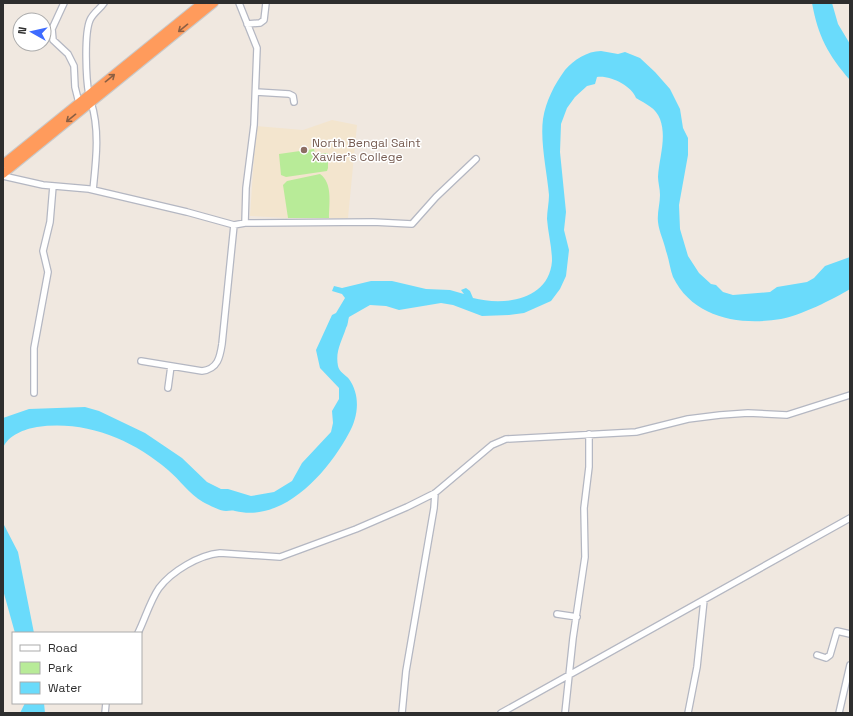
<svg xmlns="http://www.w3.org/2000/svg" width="853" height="716" font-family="'Space Grotesk',sans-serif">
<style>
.education{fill:#f3e5ce}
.green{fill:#b8eb98}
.water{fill:#6adbfb}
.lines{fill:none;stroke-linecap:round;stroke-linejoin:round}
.minor-casing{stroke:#b4b7c2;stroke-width:8}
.highway-casing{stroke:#c9c9c9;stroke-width:10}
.minor{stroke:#fff;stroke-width:5.5}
.highway{stroke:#ff9b5c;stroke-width:8}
.oneway{stroke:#8c5f43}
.education-dot{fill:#8d6e63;stroke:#fff;stroke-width:1.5}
.labels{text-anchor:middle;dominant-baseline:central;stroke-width:3;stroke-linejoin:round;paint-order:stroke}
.education-label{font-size:12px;fill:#785e54;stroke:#fff;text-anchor:start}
</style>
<rect width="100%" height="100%" fill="#f0e8e0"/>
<path class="education" d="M332,120L357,125L348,218H288L250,216L256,126L303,130Z"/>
<path class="green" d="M314,149L315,154L328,153V168L327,171L286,177L281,175L279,154Z
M320,174C333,183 329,204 329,218H288L283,185L287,181Z"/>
<path class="water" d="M812,3H832L838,24L850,44V80C828,55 818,36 812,3Z
M601,51L618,54L625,52L640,58L655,72L670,89L680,109L683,128L688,138V155L679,205L680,229L688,256L699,273L711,284L716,285L723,292L733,295L770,292L777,287L807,282L814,278L825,266L850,257V289C834,299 799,316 781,319C740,326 693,318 673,277C670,269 669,259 666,251C664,241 659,232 658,222C657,213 660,204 660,195C660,189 658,182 658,177C659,158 667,138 660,119C656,108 646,104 636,98C632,86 610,75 597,77L595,84L587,86L575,97L567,108L561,124L560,152L566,212L564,230L569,250L566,276L560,289L551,301L524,313L509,315L482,316L453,305L441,303L399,310L386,306L370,305L349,317C348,320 348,325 346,328C342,341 335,351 338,366C339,372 346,375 349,379C361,396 358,417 349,433C328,472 284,523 235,511C231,510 229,511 226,511C220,511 209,505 203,502C189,494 180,480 168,470C132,439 85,420 37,427C25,429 8,435 3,448V418L29,409L85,407L99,411L145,433L182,458L207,482L221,489H228L251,496L274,492L292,481L302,463L331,432L333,423L332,411L339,399V388L320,368L316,350L332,315L336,313L345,298L342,294L332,291L334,286L342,288L371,281H392L426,289L450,290L464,294L461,290L466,288L470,291L473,298C503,306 549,301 552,261C552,247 548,233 547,219C547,211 549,203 549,195C547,172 540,142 543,119C546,101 554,85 565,70C574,60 587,51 601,51Z
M3,523L18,552L34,633H15L3,590Z
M25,703H44L45,713H20Z"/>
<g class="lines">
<defs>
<path id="minor" d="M64,3L52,29L53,40L68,54L74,66L75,87L79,103
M247,24L260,23L264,20L266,3
M256,92L289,94L293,96L294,102
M89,95C86,79 84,34 90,20C93,13 100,9 104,3
M91,102C100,130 96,161 93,190
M3,176L43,185L89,189L187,212L234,225L245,223L246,188L254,125L257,48L239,3
M245,223L373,222L412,224L436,197L476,159
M141,361L202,371C218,369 220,357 222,344L234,225
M168,388L171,366
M34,393V348L48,272L43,251L50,222L53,186
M557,614L577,617
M138,633C145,619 150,601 159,588C172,571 199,555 220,553L280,557L356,529L407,507L435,493L492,445L506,439L636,432L688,419L720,415L748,413L787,415L850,395
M817,655L826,658L830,655L837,631L850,634
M105,713L106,703
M402,713L406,671L434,508L435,493
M501,713L850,518
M565,713L573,638L585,557L584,508L589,467V434
M688,713L697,667L704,600
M839,713L850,665"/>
<path id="highway" d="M3,164L202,3
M3,174L214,3"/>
</defs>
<use href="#minor" class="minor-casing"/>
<use href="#highway" class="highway-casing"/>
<use href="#minor" class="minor"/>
<use href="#highway" class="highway"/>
</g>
<defs><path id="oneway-shaft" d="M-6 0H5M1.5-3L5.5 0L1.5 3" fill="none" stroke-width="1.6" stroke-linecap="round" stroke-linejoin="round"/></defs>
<g class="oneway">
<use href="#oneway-shaft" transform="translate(183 28) rotate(141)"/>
<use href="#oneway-shaft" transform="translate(110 78) rotate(-39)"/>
<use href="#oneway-shaft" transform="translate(71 118) rotate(141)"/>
</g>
<circle class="education-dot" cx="304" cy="150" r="4"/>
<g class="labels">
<g class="education-label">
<text x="312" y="143">North Bengal Saint<tspan x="312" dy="14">Xavier's College</tspan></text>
</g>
</g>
<rect width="853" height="716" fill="none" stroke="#2e2e2e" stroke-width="8"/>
<rect x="12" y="632" width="130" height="72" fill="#ffffff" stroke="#ababab"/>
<rect x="20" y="645" width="20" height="6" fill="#ffffff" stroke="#ababab"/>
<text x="48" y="652" font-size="12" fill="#2e2e2e">Road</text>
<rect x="20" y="662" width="20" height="12" fill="#b8eb98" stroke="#ababab"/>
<text x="48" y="672" font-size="12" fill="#2e2e2e">Park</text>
<rect x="20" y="682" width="20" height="12" fill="#6adbfb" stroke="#ababab"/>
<text x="48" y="692" font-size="12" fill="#2e2e2e">Water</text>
<g transform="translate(32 32) rotate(278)"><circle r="19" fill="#ffffff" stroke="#ababab"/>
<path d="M0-3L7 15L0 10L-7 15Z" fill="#3e6bff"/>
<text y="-6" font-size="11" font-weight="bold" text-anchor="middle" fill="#2e2e2e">N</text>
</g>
</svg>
